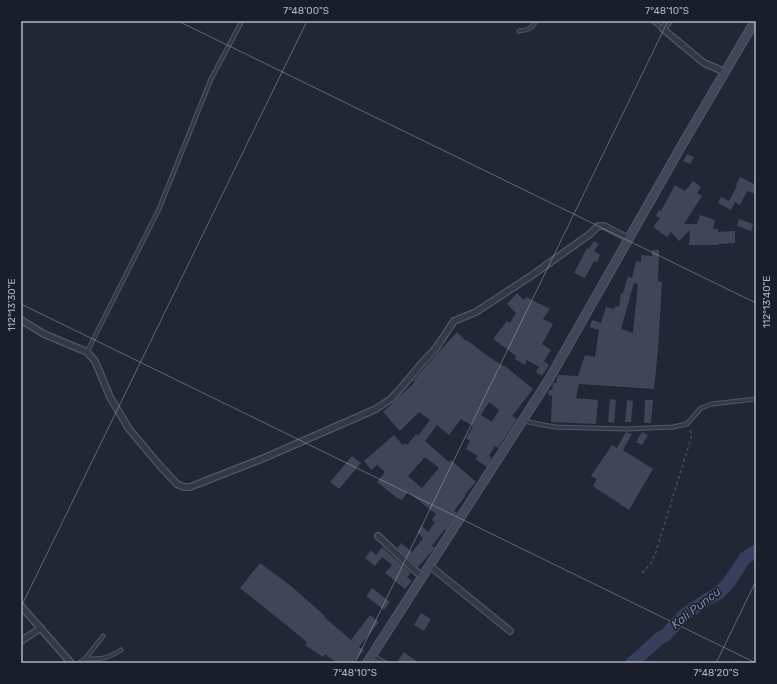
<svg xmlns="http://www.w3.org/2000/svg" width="777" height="684" font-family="Rubik,sans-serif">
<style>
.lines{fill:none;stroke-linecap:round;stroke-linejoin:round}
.river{stroke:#36405c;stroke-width:13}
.building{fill:#404658;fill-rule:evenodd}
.service-casing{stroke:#525664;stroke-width:5}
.minor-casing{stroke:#525664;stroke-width:8}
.secondary-casing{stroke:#525664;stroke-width:10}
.path{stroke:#435056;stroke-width:1.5;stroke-dasharray:3 3;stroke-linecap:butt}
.service{stroke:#353946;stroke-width:3}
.minor{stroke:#353946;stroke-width:5.5}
.secondary{stroke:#434859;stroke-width:8}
.ticks{fill:none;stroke:#afb3c3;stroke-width:1;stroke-opacity:0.45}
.labels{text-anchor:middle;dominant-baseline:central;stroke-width:3;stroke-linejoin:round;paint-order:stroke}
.water-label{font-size:12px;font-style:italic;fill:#7986aa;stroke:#1a1e2b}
.neatline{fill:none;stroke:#afb3c3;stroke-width:1.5}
.ticks-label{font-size:10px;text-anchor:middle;fill:#afb3c3}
</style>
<rect width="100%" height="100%" fill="#212735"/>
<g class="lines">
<path class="river" d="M632,663L660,638L666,635L684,615L706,600L719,593L730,581L745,558L756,551"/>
</g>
<path class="building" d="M687,154L694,157L690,164L683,161Z
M740,177L756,185V194L747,191L740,205L735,202L731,210L718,203L721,197L729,201L737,186L736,185Z
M693,181L701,187L697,193L702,196L684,224H697L700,215L715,220L713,229H718V232L735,231V243L718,244V245H689L690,230L679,241L671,232L667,237L653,227L660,218L656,216L659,210L661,211L675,185L685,191Z
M739,219L753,224L751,231L737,226Z
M594,241L599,244L594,251L600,255L597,262L594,261L585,278L574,273L587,248L589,249Z
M652,250H659L658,281L662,282L658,350L654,389L579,384L576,398L598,400L596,424L551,422L552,396L548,395L549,390H552L553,383H556L558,375L578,376L585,355L595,357L599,330L590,327L592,320L601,323L606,307L614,309L615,306L619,307L621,293H623L628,276L632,278L636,261L641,262V255L652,256ZM634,283L638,284L633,333L621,329Z
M517,293L524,300L526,297L550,309L543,319L553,324L542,344L551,350L544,361L549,365L542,376L536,372L539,367L527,360L525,365L515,359L516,356L493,339L507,321L510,323L516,313L507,304Z
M457,332L466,341L467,340L489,357L503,366H505L533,389L512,416L517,419L498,448L495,446L489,456L492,458L487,467L475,459L478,456L466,449L470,441L466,438L473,426L461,419L449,435L437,425L425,441L449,462L451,460L476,482L465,494L466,495L454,511L457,513L446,530L445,529L432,546L435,548L434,549L418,567L397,548L401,543L412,552L423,538L417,532L422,526L428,532L435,522L432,520L436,514L408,492L402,500L397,498L377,482L385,472L377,465L371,470L364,461L394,435L403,445L405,443L407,445L416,434L418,436L430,420L419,412L400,431L383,412L415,382L413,381L424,368ZM489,402L499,410L492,422L481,415ZM425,457L439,468L422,488L408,476Z
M610,399L616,400L614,423L608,422Z
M627,400L633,401L631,422H625Z
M645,400H653L651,423H644Z
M626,432L632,434L623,450L653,469L629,510L593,486L597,479L591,476L612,445L617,448Z
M642,432L648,435L642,445L636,442Z
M352,456L361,463L339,489L330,482Z
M382,547L411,573L407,577L412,581L405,589L385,573L392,565L382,557L375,566L365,558L371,550L376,555Z
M260,563L291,586L325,616L324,617L351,640L370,615L379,622L359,647L364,650L353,663H337L325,654L323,657L305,645L307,642L296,633L240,588Z
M372,588L390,602L384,610L366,596Z
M421,613L431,619L424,631L414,625Z
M404,652L419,663H401L398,661Z"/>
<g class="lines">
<defs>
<path id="service" d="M653,21L663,29
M519,31C527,30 532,29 536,21
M87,352L159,209L211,79L242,21
M523,421L555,427L626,429L673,427L687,424L701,408L712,404L756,399
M372,655L385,663
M85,659C101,659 107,659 121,650
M79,663L85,659L103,636"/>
<path id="minor" d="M669,21L663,29L704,63L725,72
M21,320L44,334L87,352L95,361L110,397L129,429L161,467L177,484L184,487H190L264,458L376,409L392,398L407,381L421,364L436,348L454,321L476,312L531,276L590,234L598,226H604L629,239
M378,536L422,577
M430,566L510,631
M21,606L71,663
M21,641L41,628"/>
<path id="secondary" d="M367,663L548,381L682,145L755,21"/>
</defs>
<use href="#service" class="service-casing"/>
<use href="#minor" class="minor-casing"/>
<use href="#secondary" class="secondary-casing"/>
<path class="path" d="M642,573L651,563L655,555L692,435L689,428"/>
<use href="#service" class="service"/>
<use href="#minor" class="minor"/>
<use href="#secondary" class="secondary"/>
</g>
<path class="ticks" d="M178,21L756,303M21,304L756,663M21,607L307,21M355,663L668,21M716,663L756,581"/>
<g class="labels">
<g class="water-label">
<text transform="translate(696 608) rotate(-38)">Kali Puncu</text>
</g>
</g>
<rect width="777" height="684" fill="none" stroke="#1a1e2b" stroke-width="44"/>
<rect x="22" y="22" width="733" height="640" class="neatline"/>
<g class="ticks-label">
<text x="306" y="14">7°48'00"S</text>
<text x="667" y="14">7°48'10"S</text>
<text transform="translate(766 302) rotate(-90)" y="4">112°13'40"E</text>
<text transform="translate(11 305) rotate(-90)" y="4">112°13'30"E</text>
<text x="355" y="676">7°48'10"S</text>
<text x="716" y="676">7°48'20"S</text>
</g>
</svg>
